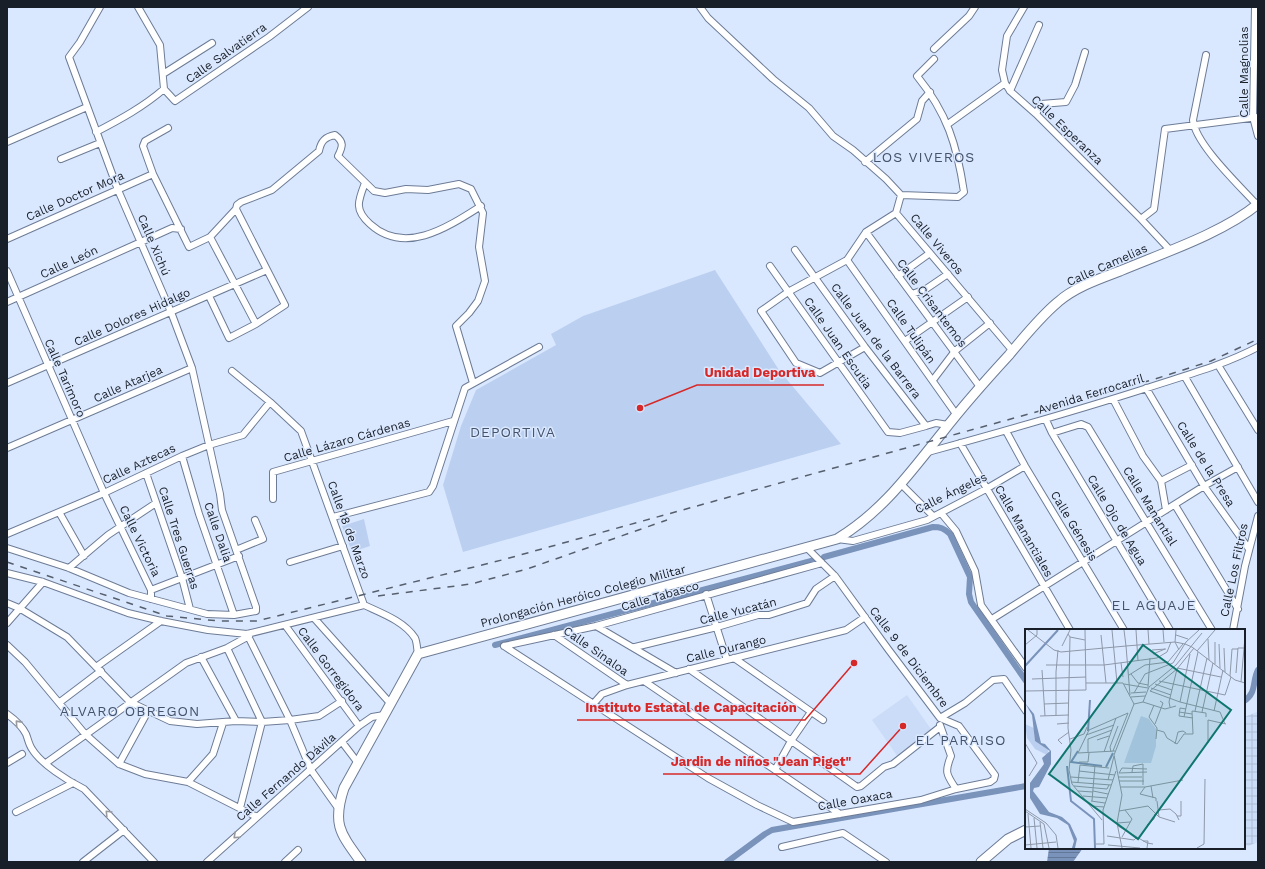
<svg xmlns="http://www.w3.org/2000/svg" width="1265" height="869" font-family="'Work Sans',sans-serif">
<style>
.built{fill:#cbdcf8}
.industrial{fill:url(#industrial-grid)}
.green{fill:#bbd0f0}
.water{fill:url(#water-rules)}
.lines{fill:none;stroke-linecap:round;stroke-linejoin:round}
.canal{stroke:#7a93bb;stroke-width:6}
.street-casing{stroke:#6d7c96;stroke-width:8}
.secondary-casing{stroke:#6d7c96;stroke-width:11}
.street{stroke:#fff;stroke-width:6}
.secondary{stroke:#fff;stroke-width:9}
.rail{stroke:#565f6d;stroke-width:1.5;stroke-dasharray:7 7;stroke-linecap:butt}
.oneway{stroke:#989a9f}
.labels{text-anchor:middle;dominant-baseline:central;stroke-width:3;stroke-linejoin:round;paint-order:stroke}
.street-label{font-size:12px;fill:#191f29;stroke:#dae8ff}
.quarter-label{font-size:14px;letter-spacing:1px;fill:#44536b;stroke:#dae8ff}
.inset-river{fill:none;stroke:#7a93bb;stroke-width:2}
.inset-road{fill:none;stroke:#8d98a9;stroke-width:1}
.view{fill:#0f766e;fill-opacity:0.15;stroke:#0f766e;stroke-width:2}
.inset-edge{fill:none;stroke:#191f29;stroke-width:2}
.leader{fill:none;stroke:#d62828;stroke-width:1.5}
.callout-dot{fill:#d62828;stroke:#dae8ff;stroke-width:1.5}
.callout-label{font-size:13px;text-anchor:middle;font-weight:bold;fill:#d62828;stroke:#dae8ff;stroke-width:3;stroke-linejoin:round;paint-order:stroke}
</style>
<defs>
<pattern id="industrial-grid" width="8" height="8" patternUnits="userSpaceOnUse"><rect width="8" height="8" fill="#cbdcf8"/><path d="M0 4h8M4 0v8" fill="none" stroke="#aebcd5"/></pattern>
<pattern id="water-rules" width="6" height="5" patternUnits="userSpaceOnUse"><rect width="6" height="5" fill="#7a93bb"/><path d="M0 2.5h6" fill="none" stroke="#637798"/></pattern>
</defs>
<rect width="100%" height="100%" fill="#dae8ff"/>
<path class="built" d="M907,695L933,732L898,757L872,720Z"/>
<path class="industrial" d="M1257,712L1258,842L1248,846L1244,844V717Z"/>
<path class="green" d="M715,270L779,370L841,444L463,552L443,485L461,426L476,390L556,345L551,334L583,316Z
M364,519L370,546L352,552L342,526Z"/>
<path class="water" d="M1049,848H1083L1073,862H1047Z"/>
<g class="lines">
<path class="canal" d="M824,557L933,527C940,527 944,528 950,534L970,577L969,594L971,602L1026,681
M495,645L815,560
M1244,701C1257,693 1252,681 1258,670
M727,862L765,834L772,830L1026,786"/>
<defs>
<path id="street" d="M138,7L160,45L164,89L175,101L269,37L308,7
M700,7L708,18L773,79L809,108L833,136L853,150L886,179L901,195L896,213L1012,350
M1024,7L1007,36L1002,70L1005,83L1010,91L1036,114L1141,219L1170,250
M1255,7L1253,117L1258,136
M934,49L969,16L975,7
M1206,55L1193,120C1195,144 1240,186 1257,205
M163,74L212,43
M1010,91L1039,25
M1036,114L1041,104L1066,102L1075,85L1085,52
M948,124L1005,83
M168,128L145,141L143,146L153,174L189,247L210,237L236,209L237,205L241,202L272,190L319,151C321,141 325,137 335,135C344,142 343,146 338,156L374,191L385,193L406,189L428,190L459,184L471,189L483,213L479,247L485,281L478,301L469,313L456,326L473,383
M96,132C121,119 143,107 164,89
M7,142L87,107
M61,159L100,143
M865,162L917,119L922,101L930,92
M365,183C358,201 354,210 370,224C405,256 448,227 481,206
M901,195L958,197L964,192C957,145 947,113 917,76L934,59
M1141,219L1154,209L1165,129L1258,117
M866,232L980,387
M210,237L256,324
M7,239L153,174
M795,250L865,347L926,426L936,423L948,425
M847,260L956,414
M770,266L888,432L900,433L926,426
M7,271L104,493L151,590V599
M898,276L930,253
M912,294L926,289L948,274
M209,296L229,338L256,324L285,305L236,209
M7,302L141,242L172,228L181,229
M905,341L968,297
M865,347L820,373L796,363L761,311L788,292L847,260L866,232L896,213
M1218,365L1258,430
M232,371L270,402L301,431L364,605C381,613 404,621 415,638C417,642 417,649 418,654
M1185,377L1258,502
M933,380L955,351L990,323
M7,383L267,270
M1146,388L1204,486L1249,549
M1113,399L1143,456L1161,481L1166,510
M1046,420L1052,433L1170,630
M1006,431L1025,466L1124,630
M1052,433L1081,424L1088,427L1212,630
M960,443L1070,630
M7,448L192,368
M928,452C1001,432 1072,412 1144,389C1183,376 1222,366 1258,347
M182,456L199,514L234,615
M146,473L182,578L190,609
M1161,481L1192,465
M901,484L933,516
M273,499V472L453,421
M1175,505L1238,609
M59,512L84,556
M941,513L956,531L975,571L981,605L1026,668
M333,517L429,492L433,486L465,388L539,347
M7,534L104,493L182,456L209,445L243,435L270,402
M837,539L853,541L927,520L986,489L1025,466
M7,548L69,568L129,593L207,614L234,615L256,611V607L222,510L220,494L192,368L171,312L118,190L69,57L80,42L100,7
M236,550L263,539L255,520
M290,562L343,546
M69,568L108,535L156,503
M7,573L43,582L128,613L161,621L208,630L247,634L364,605
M151,590L239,556
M706,594L727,660
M7,603L19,608L67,637L130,702L170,721L197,724L236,721L262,722L290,720L319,716L342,701
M314,618L390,703
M992,619L1204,486L1238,467
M7,623L43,582
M285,625L359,726
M596,626L676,673
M1233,630L1245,566L1258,516
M247,634L290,720L311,770L338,808
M554,635L627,685
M7,645L25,662L85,734L119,764L145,774L188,782L257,817
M504,646L708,778L757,805L793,822L921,800L956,789L990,782L994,779L995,775L959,726L940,718L888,649L835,576L806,547
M504,646L596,626L822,563
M635,647L717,627L758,615H769L807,603L816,589L835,576
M227,648L262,722L240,808
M201,657L236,721
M734,658L823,720
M96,667L161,621
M689,669L857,787L861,786L884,767L893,764L940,727
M644,681L840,814
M60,702L101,671
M594,703L602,694L627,685L846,630L865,617
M7,714C14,719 22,726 26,734C28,739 29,745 32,749C41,764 68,781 84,789L154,862
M940,718L965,703L993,680L1004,679L1026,711
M940,725L951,756C944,773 947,775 956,789
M342,742L358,763
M7,763L22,754
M46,763L186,663L227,648L249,636
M119,764L148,711
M775,770L791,741L811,712
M188,782L213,754L223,723
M16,812L73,783
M782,847L843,833L886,862
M83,862L124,830
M207,862L359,726L372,717L384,715
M285,862L298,850"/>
<path id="secondary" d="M361,862C340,833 332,824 344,788L418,654L837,539C883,511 909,474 942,433C963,406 986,380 1009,355C1024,337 1040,317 1058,302C1075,287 1099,279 1120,271C1163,253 1223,233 1258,204
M981,862L1008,839L1026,830"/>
</defs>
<use href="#street" class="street-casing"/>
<use href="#secondary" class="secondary-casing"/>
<use href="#street" class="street"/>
<use href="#secondary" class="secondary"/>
<path class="rail" d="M7,562L167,616L219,621H257L502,560L1155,379L1211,361L1258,339
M378,596L471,584L527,569L667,520"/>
</g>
<defs><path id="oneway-chevron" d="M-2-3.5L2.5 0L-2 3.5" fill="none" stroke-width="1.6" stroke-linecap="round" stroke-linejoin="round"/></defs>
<g class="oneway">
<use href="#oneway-chevron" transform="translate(18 723) rotate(-132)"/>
<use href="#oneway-chevron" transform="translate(108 813) rotate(-134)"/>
<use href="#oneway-chevron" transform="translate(236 836) rotate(138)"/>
</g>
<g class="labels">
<g class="street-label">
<text transform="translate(226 53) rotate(-35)">Calle Salvatierra</text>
<text transform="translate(1244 72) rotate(-90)">Calle Magnolias</text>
<text transform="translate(1067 130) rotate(44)">Calle Esperanza</text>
<text transform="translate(75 196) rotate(-24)">Calle Doctor Mora</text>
<text transform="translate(937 244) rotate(50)">Calle Viveros</text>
<text transform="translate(154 245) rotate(67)">Calle Xichú</text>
<text transform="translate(69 262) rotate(-25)">Calle León</text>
<text transform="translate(1107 265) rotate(-24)">Calle Camelias</text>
<text transform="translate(932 303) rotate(53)">Calle Crisantemos</text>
<text transform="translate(132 317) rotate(-24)">Calle Dolores Hidalgo</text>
<text transform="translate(911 331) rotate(55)">Calle Tulipán</text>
<text transform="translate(876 341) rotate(53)">Calle Juan de la Barrera</text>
<text transform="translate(838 343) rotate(55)">Calle Juan Escutia</text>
<text transform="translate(65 378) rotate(66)">Calle Tarimoro</text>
<text transform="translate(128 384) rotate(-24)">Calle Atarjea</text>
<text transform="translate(1091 394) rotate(-17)">Avenida Ferrocarril</text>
<text transform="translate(347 440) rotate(-16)">Calle Lázaro Cárdenas</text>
<text transform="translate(139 464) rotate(-25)">Calle Aztecas</text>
<text transform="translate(1206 464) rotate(58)">Calle de la Presa</text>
<text transform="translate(951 493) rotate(-26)">Calle Ángeles</text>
<text transform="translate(1150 506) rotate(58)">Calle Manantial</text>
<text transform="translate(1117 520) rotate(59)">Calle Ojo de Agua</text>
<text transform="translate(1074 526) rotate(59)">Calle Génesis</text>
<text transform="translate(349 530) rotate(70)">Calle 18 de Marzo</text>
<text transform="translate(1024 531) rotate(60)">Calle Manantiales</text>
<text transform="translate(218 532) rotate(71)">Calle Dalia</text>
<text transform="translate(179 538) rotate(72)">Calle Tres Guerras</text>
<text transform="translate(140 541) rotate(64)">Calle Victoria</text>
<text transform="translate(1234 570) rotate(-78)">Calle Los Filtros</text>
<text transform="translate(583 596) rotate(-15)">Prolongación Heróico Colegio Militar</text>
<text transform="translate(660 596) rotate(-16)">Calle Tabasco</text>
<text transform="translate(738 611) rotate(-14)">Calle Yucatán</text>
<text transform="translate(726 649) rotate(-14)">Calle Durango</text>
<text transform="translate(596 651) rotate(35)">Calle Sinaloa</text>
<text transform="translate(909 657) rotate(53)">Calle 9 de Diciembre</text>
<text transform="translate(331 669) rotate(53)">Calle Gorregidora</text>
<text transform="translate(286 777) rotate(-41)">Calle Fernando Dávila</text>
<text transform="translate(855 800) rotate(-10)">Calle Oaxaca</text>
</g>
<g class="quarter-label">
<text x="924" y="157">LOS VIVEROS</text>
<text x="513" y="432">DEPORTIVA</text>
<text x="1154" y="605">EL AGUAJE</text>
<text x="130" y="711">ALVARO OBREGON</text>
<text x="961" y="740">EL PARAISO</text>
</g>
</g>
<g transform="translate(1025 629)">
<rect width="220" height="220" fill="#dae8ff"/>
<path d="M116,87L124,90L131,100V117L126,134H99ZM0,95L9,99L10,112L24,120L22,126L10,120L2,109Z" fill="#bbd0f0"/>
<path d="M0,74L9,85L16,114L20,115L26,122V135L14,158L9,159L8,162L24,183L37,188L45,195L52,210L50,219H47L49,212L43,196L32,189L15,185L5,169V154L19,135L17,129L25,122L10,112L7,86Z" fill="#7a93bb"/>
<path class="inset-river" d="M0,37L33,1M63,102L65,71M53,122L46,133L77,137M42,137L46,172L69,190L70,219M81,138L88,124"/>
<path class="inset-road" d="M3,1L29,21L36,23L101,17L99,1M87,1L92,54M111,1L113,32M123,1L124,15M138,1L139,13M151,1L150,13L154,21M43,5L45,8L43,99L46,121L44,141L47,155L77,191M76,6L81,54M151,6L163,10M45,8L60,11M183,10L184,31M190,13V35M194,15L195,39M0,16L12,6V1M37,17L45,1M169,19L152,40L125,62L155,73L195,83L200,95M199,19L200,43M127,21L141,20M172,22L190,1M128,25L140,20M96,34L98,48M21,36H79L132,29L142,23L146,13M152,39L196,48M17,41L20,87M211,44L213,19H219M106,45L113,54L123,56M104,46L120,36L143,33L158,15M205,47L207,20H213M7,50L61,48M134,52L200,66L206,48M216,53L220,8M61,54H98L109,75L89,126L97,166L92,194L97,219M99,55L123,59M130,55L147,61M123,58L125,29M126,59L146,66M1,62L61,61L60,1M106,64L121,63M109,64L120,45L148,34L161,13L174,1M105,66L101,17L150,13L160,15L167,18L210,51L220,54M106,68L120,67M118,73L124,58L151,36L177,4M155,73L165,25M19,75L44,74M109,75L118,73L140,80L151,77M129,76L124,88L132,99L131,110M145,78L144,73L152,40M161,80L155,79L154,87L168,89M170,82L182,29M189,82L198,41M154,83L167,85M177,83L188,34M31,86V43L33,21M15,87L44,86M159,88L173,23M32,95L44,94M130,95L138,74L135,72M132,101L139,103L142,109L152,115L159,105H168L167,82L181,84V88M61,106L89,96M45,110L59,105L62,98M72,111L84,107M0,114L12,134L4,147M183,114V91L201,95M37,115L33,111L44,103M150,115L153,103L158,102L161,104M88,122L103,84M90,122L53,124L64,101L103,84M63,123V110L87,101M79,123L91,89M86,123L85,118L93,97M54,133H63L64,124M54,142L90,146M107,143L108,137L118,135V156M94,144L97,139L122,140M94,144L122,143M46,148L88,151M93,148H117M83,151L89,127M94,152H119M46,153L86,156M53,153L55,136L84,139M49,157L82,160L84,156M126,157L128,169M96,158H120L158,151M120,158L115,165L131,169V172M53,162L68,163M68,162L83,165M58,167L82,169M66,172L80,174M67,172L70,136M132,172L134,188M67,177L79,178M0,180L21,194L31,206L33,219M134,181L145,180L151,185L154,191M0,182L19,195L24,219M94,182L123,177L134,188L150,193M3,185L6,219M152,187H156V172M9,189L12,219M15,193L18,219M92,194L105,193M122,196L129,190L130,185M93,197L122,214L128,215M0,198L15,197M82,207L109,211L112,208M97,208L107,190L100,181M118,212H123L122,219M69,215H79L78,181L91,142M0,216L31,213M83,216L115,219M172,219L179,215L180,150"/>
<path class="view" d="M118,16L206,81L113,210L24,145Z"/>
<rect width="220" height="220" class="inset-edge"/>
</g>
<path class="leader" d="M640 408L697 385H824M854 663L805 720H577M903 726L860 774H663"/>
<g class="callout-dot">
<circle cx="640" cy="408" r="4"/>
<circle cx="854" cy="663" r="4"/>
<circle cx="903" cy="726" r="4"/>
</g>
<g class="callout-label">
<text x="760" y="377">Unidad Deportiva</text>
<text x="691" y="712">Instituto Estatal de Capacitación</text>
<text x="761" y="766">Jardin de niños "Jean Piget"</text>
</g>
<rect width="1265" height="869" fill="none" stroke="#191f29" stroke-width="16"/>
</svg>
